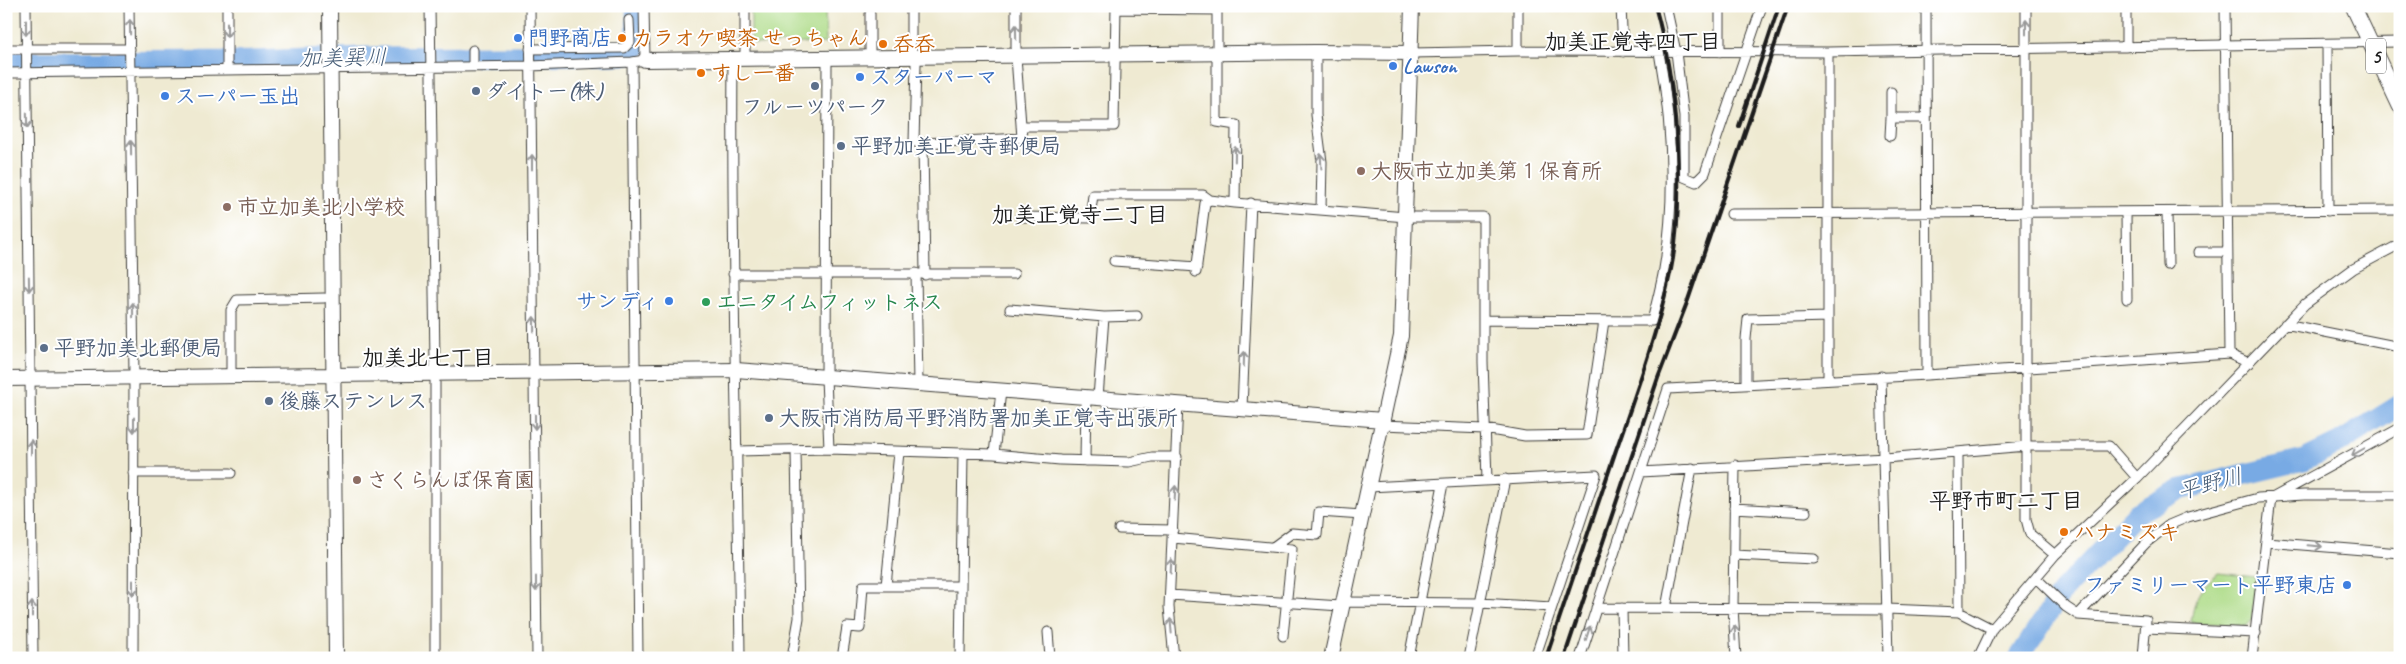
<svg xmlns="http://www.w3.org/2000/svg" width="2406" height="664" font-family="Caveat,'Klee One',sans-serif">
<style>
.green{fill:#addb87;stroke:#647c52}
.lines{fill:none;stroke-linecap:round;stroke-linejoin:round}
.river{stroke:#78aae4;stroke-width:21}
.street-casing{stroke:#3c3b37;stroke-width:11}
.secondary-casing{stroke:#3c3b37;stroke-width:16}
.primary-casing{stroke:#3c3b37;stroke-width:17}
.street{stroke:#fff;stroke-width:9}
.secondary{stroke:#fff;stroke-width:14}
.primary{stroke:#fff;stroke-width:15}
.rail{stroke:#1c1c1c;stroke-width:4}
.oneway{stroke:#999}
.shop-dot{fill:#3f7fe0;stroke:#fff;stroke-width:2}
.food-dot{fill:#e8710a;stroke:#fff;stroke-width:2}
.service-dot{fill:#5c6f8a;stroke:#fff;stroke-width:2}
.education-dot{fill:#8d6e63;stroke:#fff;stroke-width:2}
.leisure-dot{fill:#2e9e5b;stroke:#fff;stroke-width:2}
.labels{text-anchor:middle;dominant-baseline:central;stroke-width:4;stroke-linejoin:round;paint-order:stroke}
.shield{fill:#fff;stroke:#606060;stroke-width:1}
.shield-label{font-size:20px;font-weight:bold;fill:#1c1c1c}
.shop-label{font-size:21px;font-weight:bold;fill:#366cbe;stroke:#fff;text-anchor:start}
.food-label{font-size:21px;font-weight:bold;fill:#c56008;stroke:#fff;text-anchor:start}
.service-label{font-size:21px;font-weight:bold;fill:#4e5e75;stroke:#fff;text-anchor:start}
.education-label{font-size:21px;font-weight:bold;fill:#785e54;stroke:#fff;text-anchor:start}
.leisure-label{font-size:21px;font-weight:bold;fill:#27864d;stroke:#fff;text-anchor:start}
.neighbourhood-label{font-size:22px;font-weight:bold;fill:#1c1c1c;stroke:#fff}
.water-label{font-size:22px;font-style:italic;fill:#455c76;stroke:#fff}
</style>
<rect width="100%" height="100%" fill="#fff"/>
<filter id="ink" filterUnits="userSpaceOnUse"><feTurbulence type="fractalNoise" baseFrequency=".02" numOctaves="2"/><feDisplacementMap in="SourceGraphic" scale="10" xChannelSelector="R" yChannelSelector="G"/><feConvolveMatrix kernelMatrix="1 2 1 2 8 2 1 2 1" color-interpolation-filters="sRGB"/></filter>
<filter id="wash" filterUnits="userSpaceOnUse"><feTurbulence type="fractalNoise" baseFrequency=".0096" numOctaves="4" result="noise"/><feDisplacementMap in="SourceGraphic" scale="20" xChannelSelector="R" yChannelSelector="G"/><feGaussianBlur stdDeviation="1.12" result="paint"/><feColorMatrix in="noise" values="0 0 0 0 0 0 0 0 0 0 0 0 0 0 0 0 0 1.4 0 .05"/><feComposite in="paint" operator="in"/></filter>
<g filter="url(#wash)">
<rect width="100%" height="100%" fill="#efead2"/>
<path class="green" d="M751,6H825L826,43L754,44L751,40Z
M2218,573L2256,577L2252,620L2247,626L2191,622C2195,597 2198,590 2218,573Z"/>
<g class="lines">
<path class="river" d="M6,62L251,61L364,57L629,55L637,47L636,6
M2019,658L2063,590L2137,513L2179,490L2304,460L2339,443L2400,405"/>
</g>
</g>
<g filter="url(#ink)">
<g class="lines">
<defs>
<path id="street" d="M26,6L33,658
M129,6L134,376L133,658
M227,6V69
M430,6L435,363V658
M530,6L537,658
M911,6V47L916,64L914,142L923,143L1022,138L1016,57V6
M1217,6V122L1236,125L1235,203
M1518,6V51
M1621,6L1623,52
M1666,6L1676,52L1684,117V177L1696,182L1705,173L1762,6
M1926,6L1927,375
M2026,6V519L2030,534L2055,555
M2126,6V47
M2225,6L2229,354
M1116,9L1217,10
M870,14V58
M2327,44L2328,211
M6,49H130
M530,49L624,48L630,42L629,20
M473,50V67
M1316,52V115L1322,162L1321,209
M1720,52V6
M1828,52V379
M1411,53L1518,51L1828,52L2400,42
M733,58C731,258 738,458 740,658
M745,58V6
M827,58L826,378L829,449
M632,62L638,658
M6,73L530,66L632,62L645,60L644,6
M1891,92V118H1926
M1021,126H1114L1116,6
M1890,136L1891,118
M923,143L925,275
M2126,213L2127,299
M2167,213L2168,265
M1731,214L2400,210
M1020,217L1090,218L1093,195H1203L1210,200L1235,203L1406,217H1483V362L1487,480
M2198,252H2227
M1114,261L1197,267
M1196,272L1205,203L1210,200
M916,273L918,384
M733,274H1014
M1010,309L1104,317L1137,316
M1484,320L1652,321C1656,304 1661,287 1664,269C1676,198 1672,123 1659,52
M2285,324L2400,347
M231,375V310L237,300L324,298
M1881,376L1888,658
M1746,384V339L1748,319L1828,317
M1098,398L1104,317
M1242,408L1251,203
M1382,425L1485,429L1525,436L1587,435L1604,321
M738,451L829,449L994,454L1060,460L1129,462L1152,457H1177
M1958,452L1959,612
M994,454L1001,391
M1085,461L1086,397
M1735,465L1733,607L1736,658
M1641,472L1885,458L2027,446H2109L2137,478
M133,473H231
M1369,487L1596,475L1535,658
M2274,497L2400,428
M1734,508L1806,512
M1119,529L1173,530
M1173,538L1292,549L1283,636
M2266,542L2400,553
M1273,547L1292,533L1317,535L1319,512L1362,515
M1734,555L1814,559
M2036,578L2066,607L2078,615L2146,620L2143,658
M886,586L899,452
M1170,595L1341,606
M1342,602L1480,603L1552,607
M1596,608L1887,609L1959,612L1992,629
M1622,608L1623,658
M1666,608L1692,468
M2078,615L2146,543L2169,525L2188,517L2258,498L2304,495H2400
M2146,628L2256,633
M1048,632L1050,658
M792,658L799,618L796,451
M842,658L847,627L860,628L863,586H961
M960,658L963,453
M1174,658L1169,607L1178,404
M1409,658L1443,484
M1469,658L1505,479
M1580,658L1668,389L1927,375L2229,354L2249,363
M1978,658L1992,629L2055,555L2137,478L2305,304L2353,269L2400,244
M2252,658L2271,498"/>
<path id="secondary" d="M330,6L336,658
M645,60L1316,52L1411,53
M6,379L736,370L1383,420
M1331,658L1401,336L1412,6"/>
<path id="primary" d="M2353,6L2400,106"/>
</defs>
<use href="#street" class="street-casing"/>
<use href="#secondary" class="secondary-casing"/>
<use href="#primary" class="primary-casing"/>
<use href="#street" class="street"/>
<use href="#secondary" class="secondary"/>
<use href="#primary" class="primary"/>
<path class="rail" d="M1739,126L1779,6
M1546,658C1569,588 1593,519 1616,450C1637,390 1658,331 1671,269C1686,195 1676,79 1655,6
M1564,658L1658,378L1688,300L1788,6"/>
</g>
<defs><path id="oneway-shaft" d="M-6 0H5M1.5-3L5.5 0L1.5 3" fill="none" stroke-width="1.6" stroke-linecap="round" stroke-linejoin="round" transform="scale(1.25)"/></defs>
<g class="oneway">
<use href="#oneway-shaft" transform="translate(130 27) rotate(-91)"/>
<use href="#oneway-shaft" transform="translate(2026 27) rotate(-90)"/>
<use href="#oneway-shaft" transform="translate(26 28) rotate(90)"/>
<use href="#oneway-shaft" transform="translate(227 30) rotate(90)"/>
<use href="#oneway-shaft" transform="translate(1016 32) rotate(-91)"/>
<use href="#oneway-shaft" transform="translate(27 121) rotate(89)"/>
<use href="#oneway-shaft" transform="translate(131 148) rotate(-91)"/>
<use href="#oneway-shaft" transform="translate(1235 154) rotate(-89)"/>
<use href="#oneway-shaft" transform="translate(1321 161) rotate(-93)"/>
<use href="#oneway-shaft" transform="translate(532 162) rotate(-90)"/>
<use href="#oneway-shaft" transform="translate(29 284) rotate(89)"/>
<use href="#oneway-shaft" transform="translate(133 310) rotate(-91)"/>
<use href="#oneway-shaft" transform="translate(534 324) rotate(-91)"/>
<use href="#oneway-shaft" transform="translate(1244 359) rotate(-88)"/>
<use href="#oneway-shaft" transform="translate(535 422) rotate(90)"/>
<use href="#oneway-shaft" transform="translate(134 425) rotate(90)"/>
<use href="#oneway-shaft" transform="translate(31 447) rotate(-90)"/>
<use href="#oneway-shaft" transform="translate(2358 452) rotate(150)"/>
<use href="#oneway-shaft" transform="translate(1175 493) rotate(-87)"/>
<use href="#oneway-shaft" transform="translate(2315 546) rotate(5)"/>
<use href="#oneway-shaft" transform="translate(1171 566) rotate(-87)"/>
<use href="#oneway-shaft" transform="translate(536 584) rotate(90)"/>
<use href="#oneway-shaft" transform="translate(133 588) rotate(90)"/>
<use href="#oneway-shaft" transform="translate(32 609) rotate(-90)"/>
<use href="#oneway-shaft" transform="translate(1171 626) rotate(-95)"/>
<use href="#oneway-shaft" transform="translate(1588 633) rotate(-72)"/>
<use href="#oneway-shaft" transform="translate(1735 633) rotate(-93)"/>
</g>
</g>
<g class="shop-dot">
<circle cx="518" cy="38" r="5"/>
<circle cx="1393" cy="66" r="5"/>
<circle cx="860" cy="77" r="5"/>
<circle cx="165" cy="96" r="5"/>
<circle cx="669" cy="301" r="5"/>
<circle cx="2347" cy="585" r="5"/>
</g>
<g class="food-dot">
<circle cx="622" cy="38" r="5"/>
<circle cx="883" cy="44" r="5"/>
<circle cx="701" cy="73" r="5"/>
<circle cx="2064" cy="532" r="5"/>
</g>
<g class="service-dot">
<circle cx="815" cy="86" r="5"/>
<circle cx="476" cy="91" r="5"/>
<circle cx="841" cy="146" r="5"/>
<circle cx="44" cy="348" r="5"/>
<circle cx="269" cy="401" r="5"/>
<circle cx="769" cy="418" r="5"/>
</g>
<g class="education-dot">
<circle cx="1361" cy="171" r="5"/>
<circle cx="227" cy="207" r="5"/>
<circle cx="357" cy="480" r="5"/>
</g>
<circle class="leisure-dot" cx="706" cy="302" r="5"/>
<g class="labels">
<rect class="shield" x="2366" y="38.5" width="20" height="35" rx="4"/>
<g class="shield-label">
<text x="2376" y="56">5</text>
</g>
<g class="shop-label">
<text x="528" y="38">門野商店</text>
<text x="1403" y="66">Lawson</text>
<text x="870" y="77">スターパーマ</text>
<text x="175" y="96">スーパー玉出</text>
<text x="659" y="301" text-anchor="end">サンディ</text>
<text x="2337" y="585" text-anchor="end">ファミリーマート平野東店</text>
</g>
<g class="food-label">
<text x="632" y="38">カラオケ喫茶 せっちゃん</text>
<text x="893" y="44">呑呑</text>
<text x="711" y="73">すし一番</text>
<text x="2074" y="532">ハナミズキ</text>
</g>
<g class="service-label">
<text x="486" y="91">ダイトー(株)</text>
<text x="815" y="107" text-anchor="middle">フルーツパーク</text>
<text x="851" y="146">平野加美正覚寺郵便局</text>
<text x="54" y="348">平野加美北郵便局</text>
<text x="279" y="401">後藤ステンレス</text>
<text x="779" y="418">大阪市消防局平野消防署加美正覚寺出張所</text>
</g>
<g class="education-label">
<text x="1371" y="171">大阪市立加美第１保育所</text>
<text x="237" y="207">市立加美北小学校</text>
<text x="367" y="480">さくらんぼ保育園</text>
</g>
<g class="leisure-label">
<text x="716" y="302">エニタイムフィットネス</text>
</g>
<g class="neighbourhood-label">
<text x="1633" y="42">加美正覚寺四丁目</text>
<text x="1080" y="215">加美正覚寺二丁目</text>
<text x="428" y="358">加美北七丁目</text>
<text x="2006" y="501">平野市町二丁目</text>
</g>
<g class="water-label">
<text transform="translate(343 58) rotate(-1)">加美巽川</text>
<text transform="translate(2210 484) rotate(-15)">平野川</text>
</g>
</g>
<rect width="2406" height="664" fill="none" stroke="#fff" stroke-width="25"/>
</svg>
